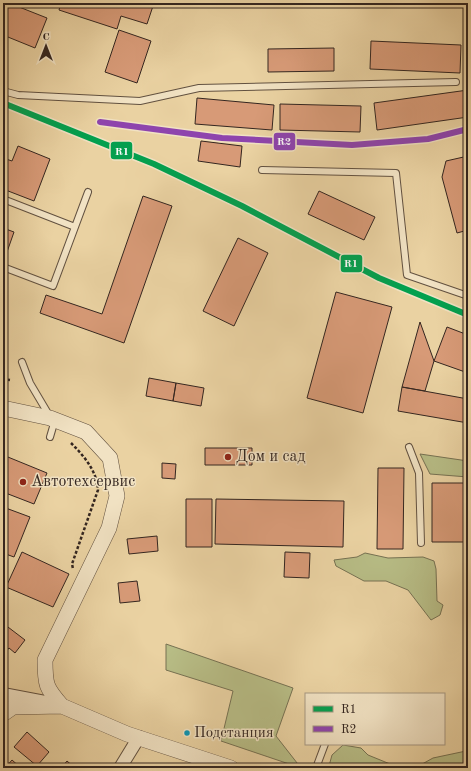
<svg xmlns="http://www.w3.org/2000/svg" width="471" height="771" font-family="'Old Standard TT',serif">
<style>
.green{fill:#b7bc85;stroke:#767152}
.building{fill:#d79a77;stroke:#342620}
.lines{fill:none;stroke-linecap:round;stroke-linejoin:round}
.service-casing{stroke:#625140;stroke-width:8}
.minor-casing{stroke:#625140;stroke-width:14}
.tertiary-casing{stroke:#625140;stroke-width:16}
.path{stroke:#342620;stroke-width:2.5;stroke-dasharray:3 2;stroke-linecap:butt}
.service{stroke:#f1e2c3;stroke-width:6}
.minor{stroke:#f1e2c3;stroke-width:12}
.tertiary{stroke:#f1e2c3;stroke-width:15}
.rail-1-casing{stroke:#f1e2c3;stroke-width:9}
.rail-2-casing{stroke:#f1e2c3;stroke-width:9}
.rail-1{stroke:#03a04f;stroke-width:6}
.rail-2{stroke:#8e44ad;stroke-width:6}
.poi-dot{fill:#8f2418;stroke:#f1e2c3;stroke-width:1.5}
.bus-dot{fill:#0895b4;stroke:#f1e2c3;stroke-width:1.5}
.labels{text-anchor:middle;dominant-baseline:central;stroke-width:3;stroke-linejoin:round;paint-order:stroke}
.bus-label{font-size:15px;fill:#342620;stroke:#f1e2c3;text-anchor:start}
.poi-label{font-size:16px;fill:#342620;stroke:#f1e2c3;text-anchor:start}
.line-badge{stroke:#f1e2c3;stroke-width:1.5}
.badge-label{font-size:11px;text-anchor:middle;font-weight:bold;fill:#fff}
</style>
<rect width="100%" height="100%" fill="#ead2a2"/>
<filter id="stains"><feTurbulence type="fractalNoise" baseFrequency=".005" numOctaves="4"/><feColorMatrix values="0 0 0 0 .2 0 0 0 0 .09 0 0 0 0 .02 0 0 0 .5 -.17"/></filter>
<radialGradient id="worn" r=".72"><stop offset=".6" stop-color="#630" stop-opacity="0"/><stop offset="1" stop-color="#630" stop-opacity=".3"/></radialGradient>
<path class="green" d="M420,454L468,461V477L430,474Z
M365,553L388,558L423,557L434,561L436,569L437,601L443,605L440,615L431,620L408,590L386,581H364L336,566L334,560L357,557Z
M166,644L293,688L276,736L301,768L221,741L233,691L166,670Z
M343,745L361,748L368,755L400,768H330L329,766L332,755Z
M468,748V768H415L433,758L466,751Z"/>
<path class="building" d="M3,3H9L47,18L35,48L3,35Z
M61,3H154L147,24L121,16L117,29L59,10Z
M119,30L151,41L137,83L105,72Z
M371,41L461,45L460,73L370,69Z
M334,48V71L268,72V49Z
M468,90V117L377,130L374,103Z
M197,98L274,105L272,130L195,124Z
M280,104L361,106L360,132L280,130Z
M201,141L242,146L240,167L198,161Z
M18,146L50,159L34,201L3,189V158L12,161Z
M468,156V230L457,233L442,177L446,161Z
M319,191L375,217L364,240L308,214Z
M143,196L172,206L124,343L40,313L46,295L102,314Z
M3,228L14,232L7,252L3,250Z
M238,238L268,253L234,326L203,311Z
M336,292L392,307L363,413L307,398Z
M420,322L434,361L425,391L402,387Z
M447,327L468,335V373L434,361Z
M149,378L176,383L173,401L146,396Z
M176,383L204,388L201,406L173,401Z
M402,387L468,399V423L398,411Z
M205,448H252V465H205Z
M3,455L47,473L34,504L3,492Z
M162,463L176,464L175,479L162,478Z
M378,468H404L403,549H377Z
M432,483H468V542H432Z
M186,499H212V547H186Z
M216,499L344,501L343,547L215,544Z
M3,507L30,517L14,557L3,553Z
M157,536L158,551L129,554L127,539Z
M22,552L69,574L53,607L6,587Z
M285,552L310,553L309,578L284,577Z
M137,581L140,601L120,603L118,583Z
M4,624L25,640L15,653L9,648L4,654L3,653Z
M27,732L49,752L37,766L14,747Z
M12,760L21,768H5Z
M67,761L75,768H61Z"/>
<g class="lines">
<defs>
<path id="service" d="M3,91L18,95L140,101L199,88L456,82
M262,170L396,173L407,275L468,296
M3,199L75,227
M3,267L53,286L88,192
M22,362L30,383L49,415
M50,437L55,420
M409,447L419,473L421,543
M316,768L325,744"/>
<path id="minor" d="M3,694L45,702
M120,768L139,737"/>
<path id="tertiary" d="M3,408L50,418L86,432L110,458L117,496L109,528L45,660C45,685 46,688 62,706
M3,714L13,707L62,706L127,734L231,768"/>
</defs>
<use href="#service" class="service-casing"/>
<use href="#minor" class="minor-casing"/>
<use href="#tertiary" class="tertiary-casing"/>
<path class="path" d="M3,379L10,380
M71,443C84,456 97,471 98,490L72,564L73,569"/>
<use href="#service" class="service"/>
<use href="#minor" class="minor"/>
<use href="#tertiary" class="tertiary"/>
<defs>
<path id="rail-1" d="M3,103L154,164L242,206L379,278L468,315"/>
<path id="rail-2" d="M100,122L222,138L352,145L428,139L468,129"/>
</defs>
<use href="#rail-1" class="rail-1-casing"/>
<use href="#rail-2" class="rail-2-casing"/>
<use href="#rail-1" class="rail-1"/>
<use href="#rail-2" class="rail-2"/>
</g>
<g class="poi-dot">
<circle cx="228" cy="457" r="4"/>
<circle cx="23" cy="482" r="4"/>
</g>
<circle class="bus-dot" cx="187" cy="733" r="3.5"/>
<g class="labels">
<g class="bus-label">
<text x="194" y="733">Подстанция</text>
</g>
<g class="poi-label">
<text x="236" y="457">Дом и сад</text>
<text x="31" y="482">Автотехсервис</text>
</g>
</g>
<g class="line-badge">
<rect x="273" y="132" width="23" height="19" rx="4" fill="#8e44ad"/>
<rect x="110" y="141" width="23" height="19" rx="4" fill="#03a04f"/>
<rect x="340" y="254" width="23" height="19" rx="4" fill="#03a04f"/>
</g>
<g class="badge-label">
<text x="284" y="145">R2</text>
<text x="122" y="155">R1</text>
<text x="351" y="267">R1</text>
</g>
<rect width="471" height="771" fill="none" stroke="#ead2a2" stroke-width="16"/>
<rect x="4" y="4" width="463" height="763" fill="none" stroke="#342620" stroke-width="2"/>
<rect x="8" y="8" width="455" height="755" fill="none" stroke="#342620"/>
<rect x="305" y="693" width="140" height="52" fill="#f1e2c3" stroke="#a59782"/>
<rect x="313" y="706" width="20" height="6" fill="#03a04f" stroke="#a59782"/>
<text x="341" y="713" font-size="12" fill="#342620">R1</text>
<rect x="313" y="726" width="20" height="6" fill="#8e44ad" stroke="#a59782"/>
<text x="341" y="733" font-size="12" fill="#342620">R2</text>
<g transform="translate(46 46)" stroke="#f1e2c3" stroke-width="3" paint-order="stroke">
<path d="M0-3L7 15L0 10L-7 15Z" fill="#342620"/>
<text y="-6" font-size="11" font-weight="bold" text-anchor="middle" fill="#342620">С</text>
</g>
<rect width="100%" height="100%" filter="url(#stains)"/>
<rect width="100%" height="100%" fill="url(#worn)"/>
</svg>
